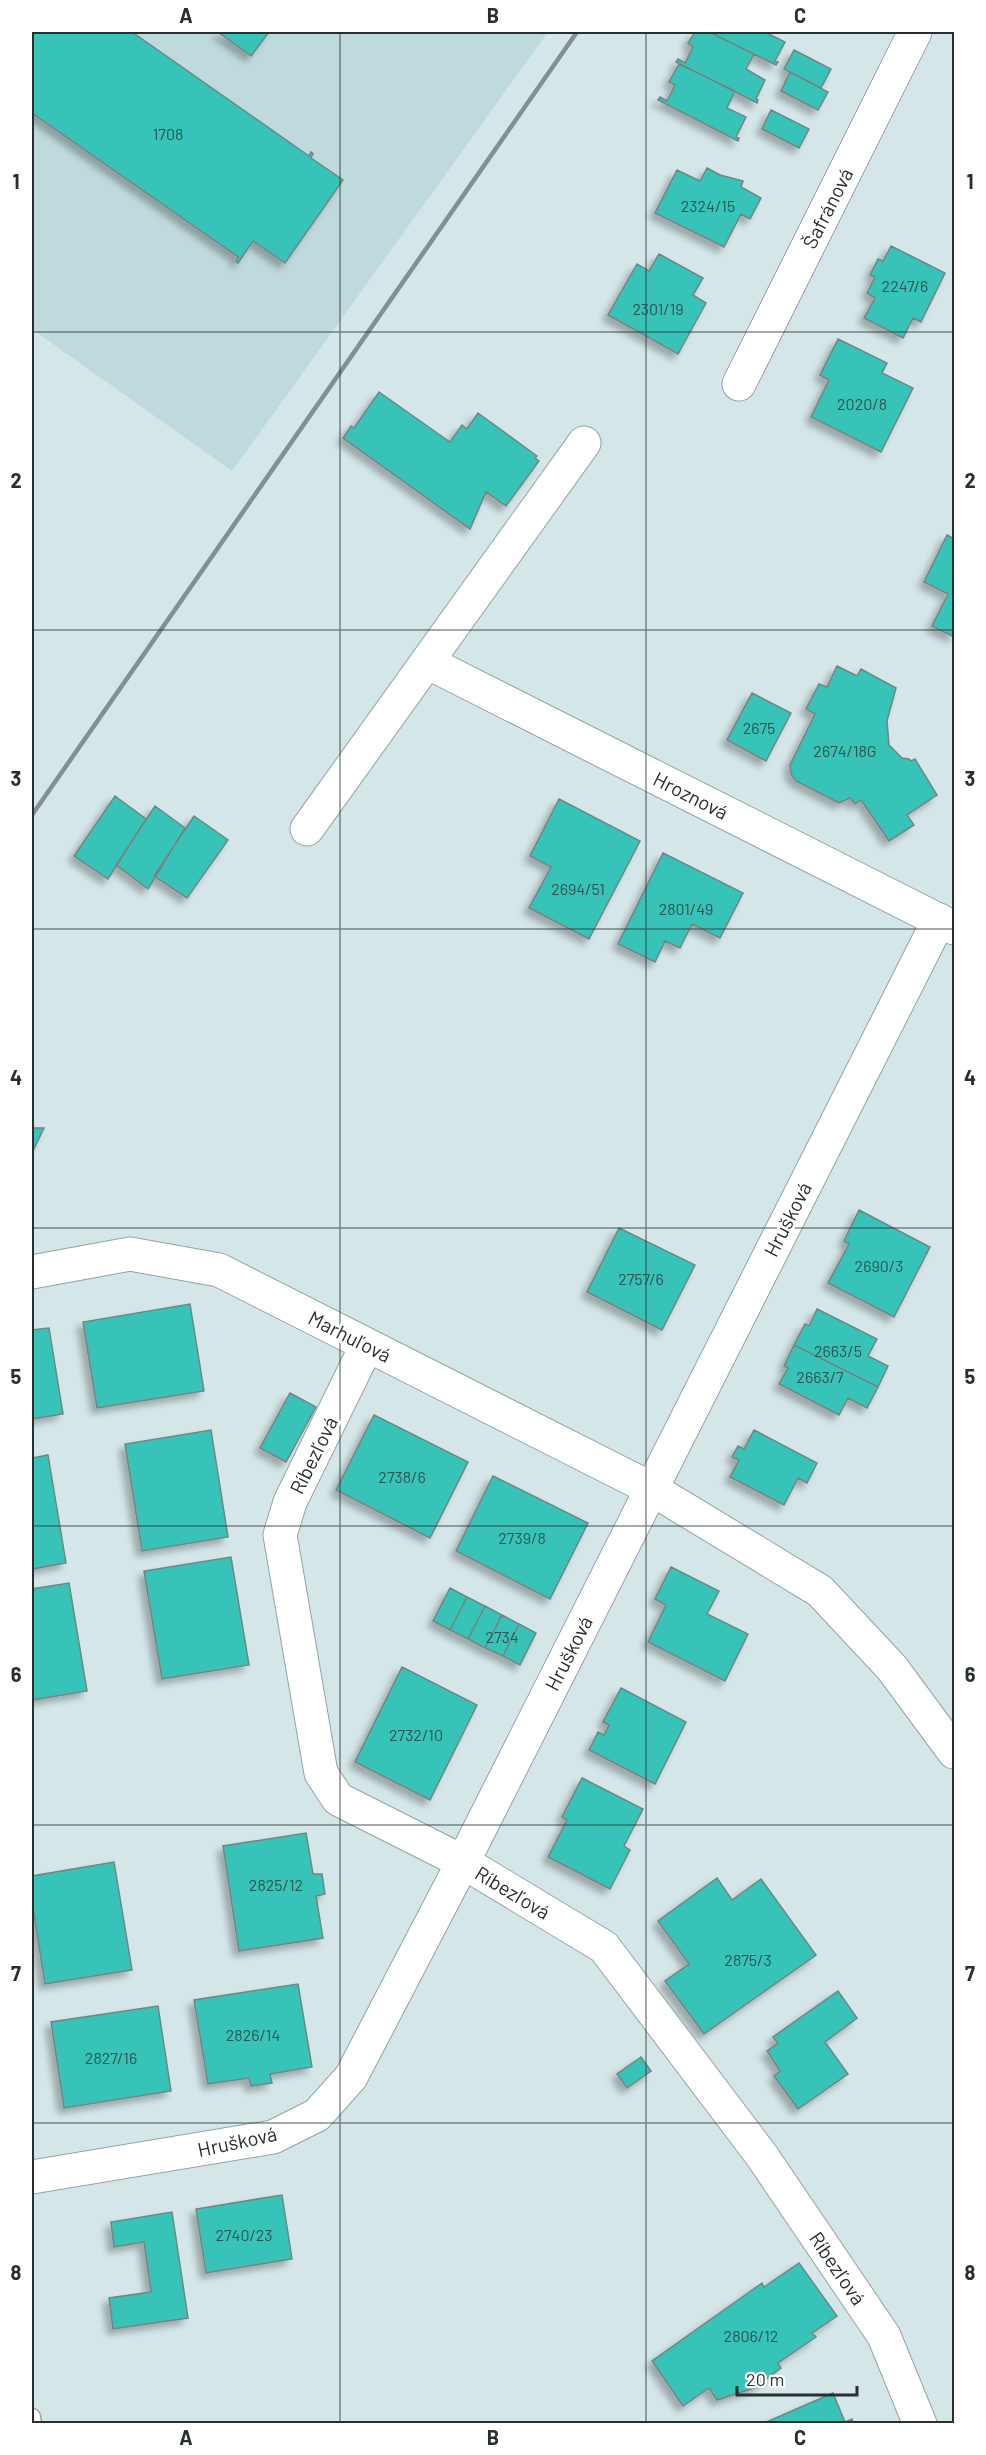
<svg xmlns="http://www.w3.org/2000/svg" width="986" height="2455" font-family="Barlow,sans-serif">
<style>
.built{fill:#bfdadc}
.building{fill:#39c3b8;stroke:#748482;stroke-width:1.5;filter:url(#shadow)}
.lines{fill:none;stroke-linecap:round;stroke-linejoin:round}
.lane-casing{stroke:#93a4a6;stroke-width:19}
.street-casing{stroke:#93a4a6;stroke-width:35}
.lane{stroke:#fff;stroke-width:16}
.street{stroke:#fff;stroke-width:33}
.rail{stroke:#839092;stroke-width:4.5}
.grid{fill:none;stroke:#282f30;stroke-width:1.5;stroke-opacity:0.55}
.labels{text-anchor:middle;dominant-baseline:central;stroke-width:6;stroke-linejoin:round;paint-order:stroke}
.number-label{font-size:16px;fill:#2c5452}
.street-label{font-size:20px;fill:#282f30;stroke:#fff}
.neatline{fill:none;stroke:#282f30;stroke-width:2}
.grid-label{font-size:20px;text-anchor:middle;font-weight:bold;fill:#282f30}
</style>
<defs>
<filter id="shadow"><feDropShadow dx="-5.5" dy="5.5" stdDeviation="3" flood-color="#0004"/></filter>
</defs>
<rect width="100%" height="100%" fill="#d4e6e8"/>
<path class="built" d="M32,32H548L232,471L32,329Z"/>
<path class="building" d="M32,32H132L309,156L311,152L313,154L311,158L343,180L285,263L253,241L238,263L236,261L238,257L32,113Z
M218,32H269L251,56Z
M695,32H709L754,54L746,69L765,80L756,99L758,100L757,103L676,62L678,59L685,63L693,47L688,43Z
M709,32H765L785,42L775,61L778,62L776,65Z
M794,50L831,69L821,88L784,69Z
M679,64L735,91L727,108L746,117L736,137L739,138L738,141L658,100L660,97L667,101L675,85L669,82Z
M790,72L828,92L818,110L781,91Z
M771,110L809,129L799,148L762,129Z
M707,168L720,175L743,181L741,187L761,198L750,219L741,214L724,247L655,213L677,170L700,181Z
M891,246L945,273L921,322L913,318L903,338L864,318L875,298L867,293L875,277L870,275L878,259L883,261Z
M659,254L703,278L693,295L706,303L678,354L608,315L637,264L649,271Z
M838,339L887,363L882,373L913,388L881,452L811,417L829,380L820,375Z
M379,392L450,442L462,425L467,429L478,413L537,456L535,458L539,461L506,506L486,492L470,529L343,438L351,426L354,428Z
M947,535L954,539V637L932,626L948,594L924,582Z
M837,666L857,676L861,669L896,688L887,721L889,745L902,758L909,759L911,761L915,759L937,795L907,815L914,825L889,841L861,800L855,804L850,798L839,803L796,781L791,774L790,765L815,714L806,709L819,684L827,687Z
M752,693L791,713L766,761L727,740Z
M115,796L146,819L108,879L74,856Z
M559,799L640,841L589,939L529,908L551,867L530,856Z
M155,806L185,828L148,889L116,865Z
M194,816L228,840L187,898L154,876Z
M663,853L743,893L720,938L692,924L680,948L665,941L655,962L618,944Z
M32,1128H44L32,1153Z
M859,1210L930,1247L894,1317L828,1283L849,1244L844,1241Z
M619,1228L695,1265L662,1330L587,1292Z
M190,1304L204,1391L97,1408L83,1322Z
M817,1309L877,1339L868,1356L888,1366L878,1387L794,1345L805,1324L809,1326Z
M49,1328L63,1414L32,1419V1330Z
M794,1345L878,1387L867,1408L848,1398L839,1415L779,1384L788,1368L784,1366Z
M290,1393L316,1407L286,1462L260,1448Z
M374,1415L468,1462L430,1538L336,1490Z
M211,1430L228,1537L142,1551L125,1444Z
M754,1430L817,1463L807,1483L798,1478L784,1505L730,1477L739,1460L732,1457L738,1446L744,1449Z
M48,1455L66,1563L32,1569V1458Z
M493,1476L588,1523L550,1599L456,1551Z
M231,1557L249,1665L162,1679L144,1571Z
M671,1567L719,1591L707,1614L748,1634L725,1681L648,1642L666,1605L655,1599Z
M69,1583L87,1691L32,1700V1589Z
M450,1588L467,1597L450,1630L433,1621Z
M467,1597L485,1606L468,1639L450,1630Z
M485,1606L502,1615L485,1648L468,1639Z
M502,1615L519,1624L503,1656L485,1648Z
M519,1624L536,1633L520,1665L503,1656Z
M402,1667L477,1705L430,1800L355,1762Z
M621,1688L686,1722L655,1784L589,1750L598,1732L604,1735L609,1725L603,1722Z
M582,1778L643,1809L624,1846L630,1850L610,1889L548,1857L567,1820L562,1817Z
M306,1833L313,1874H322L325,1894L316,1896L323,1938L239,1951L223,1846Z
M114,1862L132,1970L45,1984L32,1902V1876Z
M717,1878L732,1900L761,1879L816,1955L704,2034L665,1981L689,1964L658,1921Z
M298,1984L312,2067L270,2074L272,2083L251,2086L249,2078L208,2084L194,2000Z
M838,1991L857,2018L825,2042L848,2074L798,2109L774,2076L780,2071L767,2051L778,2043L773,2037Z
M158,2006L171,2091L64,2108L51,2022Z
M641,2057L651,2071L627,2088L617,2074Z
M282,2195L292,2259L206,2273L196,2209Z
M172,2212L188,2318L113,2329L109,2298L151,2292L144,2242L114,2247L111,2222Z
M799,2263L837,2316L812,2333L816,2337L778,2363L781,2368L754,2388L717,2400L709,2388L683,2406L652,2361L762,2283L764,2287Z
M833,2393L845,2422L852,2419L853,2424H762Z"/>
<g class="lines">
<defs>
<path id="lane" d="M32,2417L33,2424"/>
<path id="street" d="M739,384L915,32
M427,662L954,928
M307,829L584,443
M32,1272L130,1254L219,1270L650,1488L820,1591L892,1668L954,1752
M367,1345L290,1502L280,1535L321,1773L338,1799L463,1862L604,1947L762,2156L884,2336L920,2424
M32,2177L273,2137L317,2115L351,2077L463,1862L939,920"/>
</defs>
<use href="#lane" class="lane-casing"/>
<use href="#street" class="street-casing"/>
<use href="#lane" class="lane"/>
<use href="#street" class="street"/>
<path class="rail" d="M32,815L577,32"/>
</g>
<path class="grid" d="M340,32V2424M646,32V2424M32,332H954M32,630H954M32,929H954M32,1228H954M32,1526H954M32,1825H954M32,2123H954"/>
<g class="labels">
<g class="number-label">
<text x="168" y="133">1708</text>
<text x="708" y="205">2324/15</text>
<text x="905" y="285">2247/6</text>
<text x="658" y="308">2301/19</text>
<text x="862" y="403">2020/8</text>
<text x="759" y="727">2675</text>
<text x="845" y="750">2674/18G</text>
<text x="578" y="888">2694/51</text>
<text x="686" y="908">2801/49</text>
<text x="879" y="1265">2690/3</text>
<text x="641" y="1278">2757/6</text>
<text x="838" y="1350">2663/5</text>
<text x="820" y="1376">2663/7</text>
<text x="402" y="1476">2738/6</text>
<text x="522" y="1537">2739/8</text>
<text x="502" y="1636">2734</text>
<text x="416" y="1734">2732/10</text>
<text x="276" y="1884">2825/12</text>
<text x="748" y="1959">2875/3</text>
<text x="253" y="2034">2826/14</text>
<text x="111" y="2057">2827/16</text>
<text x="244" y="2234">2740/23</text>
<text x="751" y="2335">2806/12</text>
</g>
<g class="street-label">
<text transform="translate(827 208) rotate(-63)">Šafránová</text>
<text transform="translate(691 795) rotate(27)">Hroznová</text>
<text transform="translate(787 1219) rotate(-63)">Hrušková</text>
<text transform="translate(350 1336) rotate(27)">Marhuľová</text>
<text transform="translate(313 1455) rotate(-64)">Ríbezľová</text>
<text transform="translate(568 1653) rotate(-63)">Hrušková</text>
<text transform="translate(513 1892) rotate(31)">Ríbezľová</text>
<text transform="translate(237 2141) rotate(-12)">Hrušková</text>
<text transform="translate(838 2268) rotate(56)">Ríbezľová</text>
</g>
</g>
<rect width="986" height="2455" fill="none" stroke="#ffffff" stroke-width="66"/>
<path d="M737 2386v9h120v-9" fill="none" stroke="#282f30" stroke-width="3"/>
<text x="746" y="2386" font-size="18" fill="#282f30" stroke="#ffffff" stroke-width="4.5" paint-order="stroke">20 m</text>
<rect x="33" y="33" width="920" height="2389" class="neatline"/>
<g class="grid-label">
<text x="186" y="23">A</text>
<text x="493" y="23">B</text>
<text x="800" y="23">C</text>
<text x="16" y="189">1</text>
<text x="970" y="189">1</text>
<text x="16" y="488">2</text>
<text x="970" y="488">2</text>
<text x="16" y="786">3</text>
<text x="970" y="786">3</text>
<text x="16" y="1085">4</text>
<text x="970" y="1085">4</text>
<text x="16" y="1384">5</text>
<text x="970" y="1384">5</text>
<text x="16" y="1682">6</text>
<text x="970" y="1682">6</text>
<text x="16" y="1981">7</text>
<text x="970" y="1981">7</text>
<text x="16" y="2280">8</text>
<text x="970" y="2280">8</text>
<text x="186" y="2445">A</text>
<text x="493" y="2445">B</text>
<text x="800" y="2445">C</text>
</g>
</svg>
